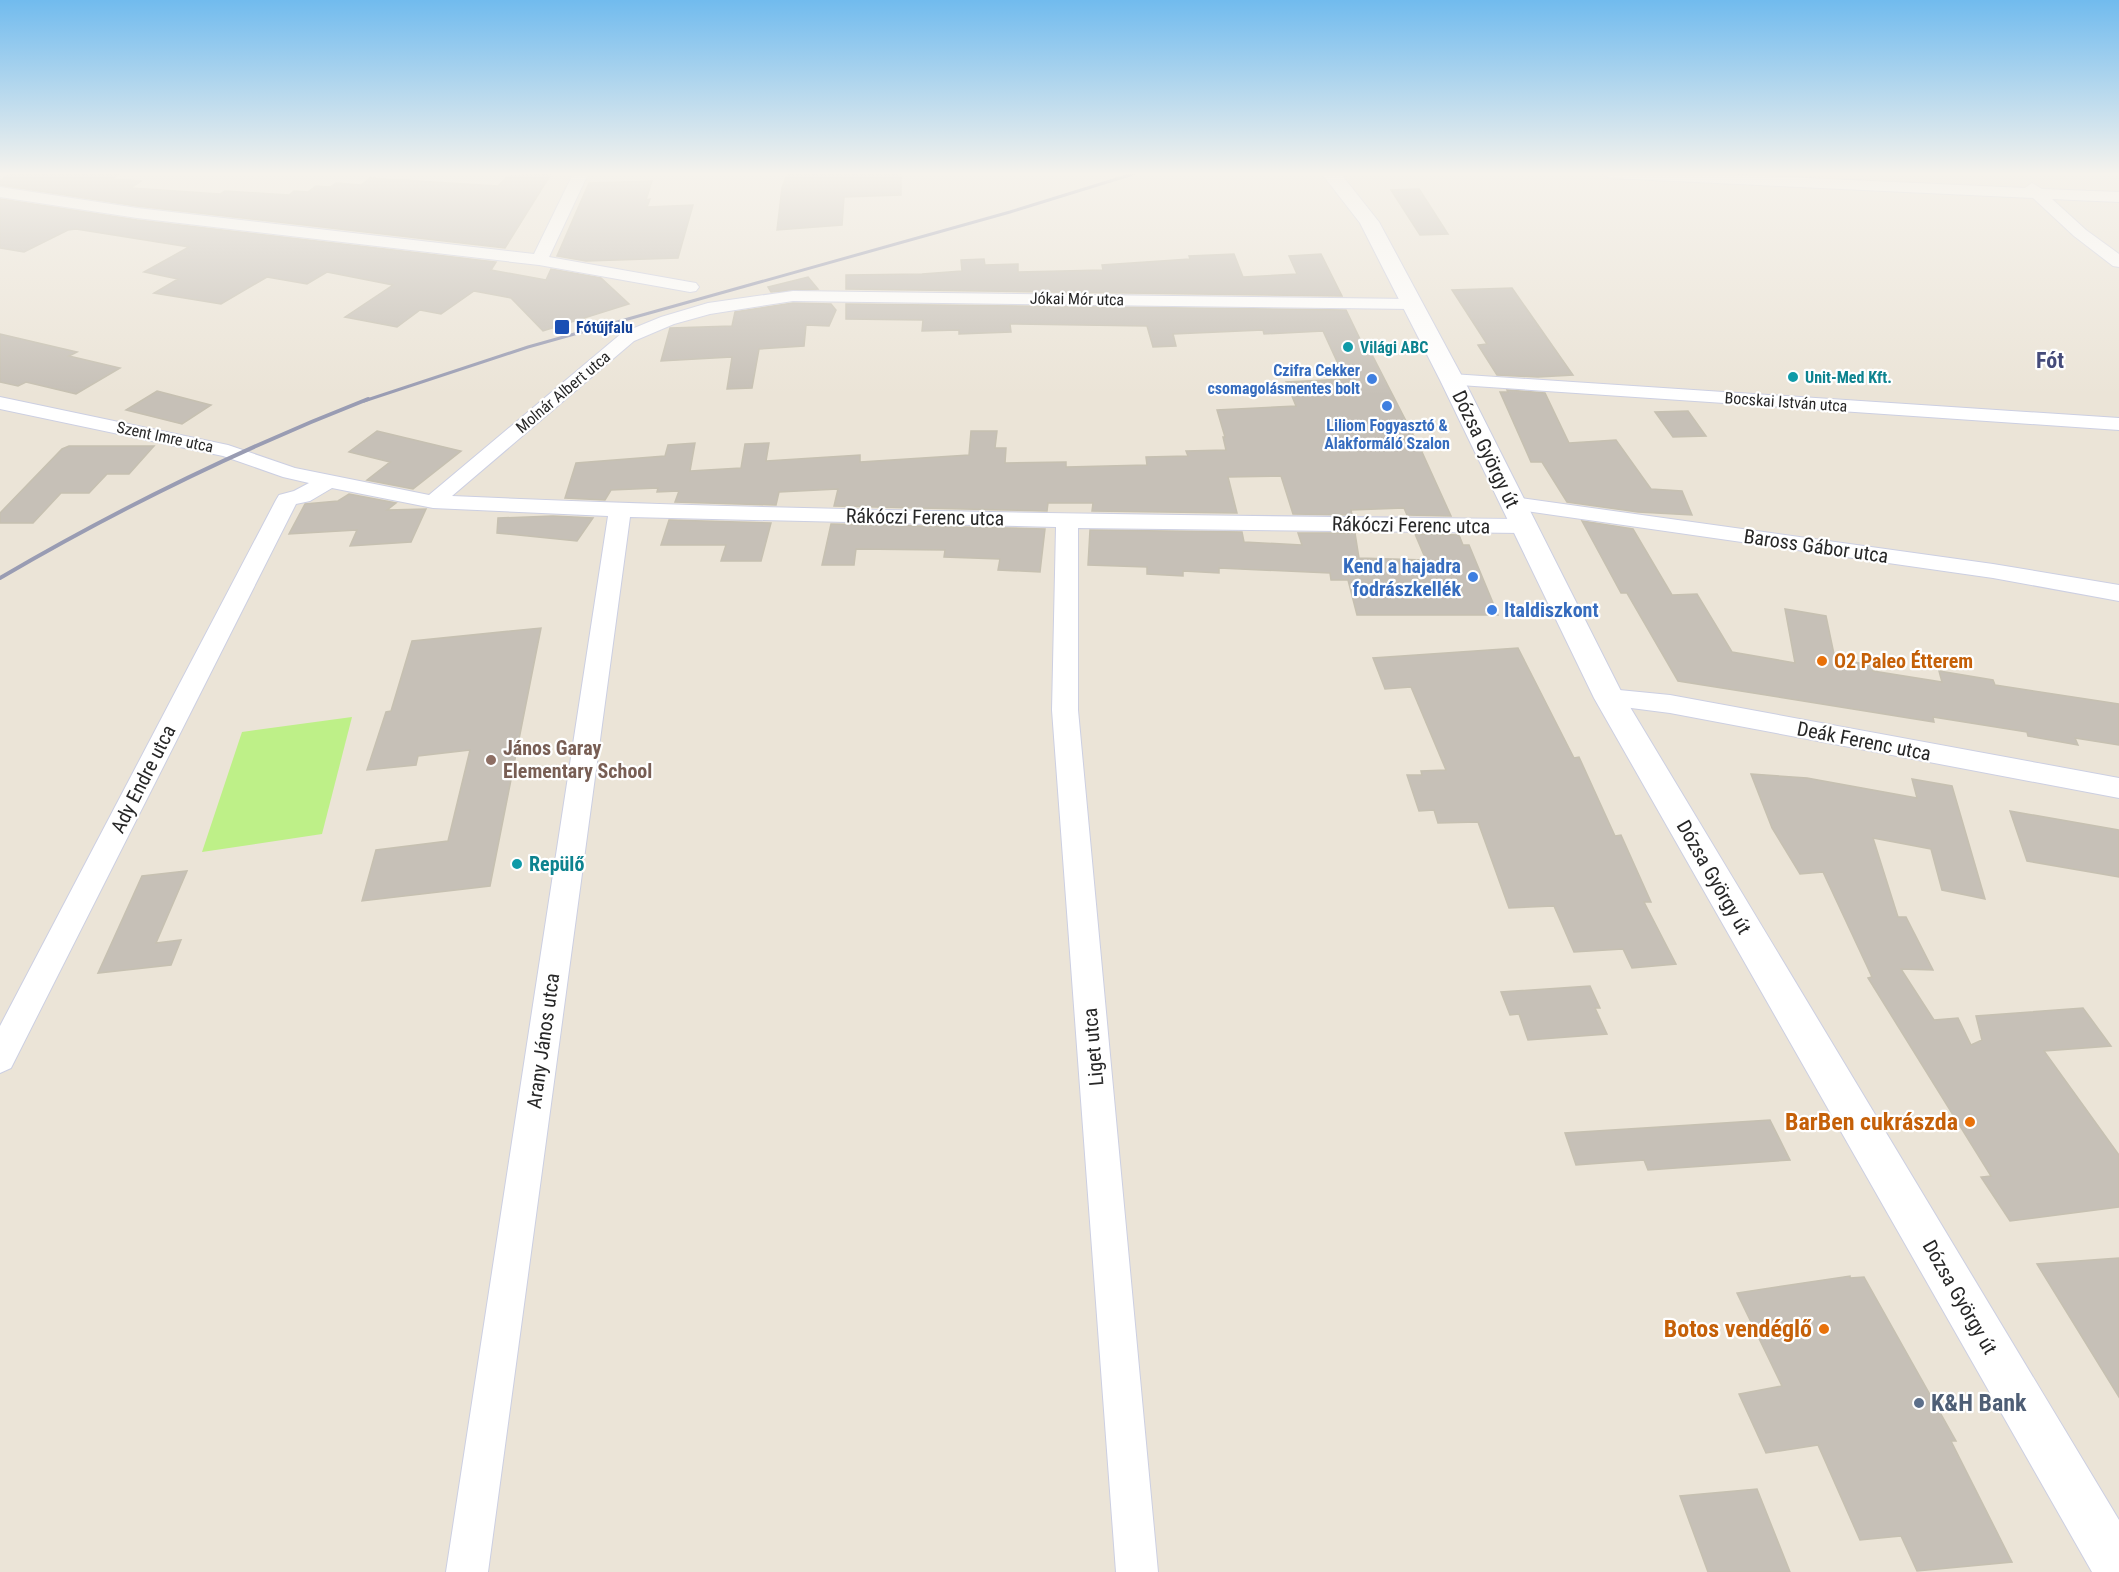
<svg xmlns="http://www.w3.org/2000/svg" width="2119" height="1572" font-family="'Roboto Condensed',sans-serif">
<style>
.pitch{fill:#bef088}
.building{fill:#c6c0b7;stroke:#c6c0b1;stroke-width:1.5}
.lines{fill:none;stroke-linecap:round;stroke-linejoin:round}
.street-casing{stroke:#cccfe2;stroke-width:2}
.secondary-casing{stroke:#cccfe2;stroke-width:2}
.street{fill:#fff;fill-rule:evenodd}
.secondary{fill:#fff;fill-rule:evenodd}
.rail-far1{stroke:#999cb3;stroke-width:3}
.rail{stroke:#999cb3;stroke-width:4}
.transit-dot{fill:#1a4fb4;stroke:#fff;stroke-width:2}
.culture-dot{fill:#0f9aa8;stroke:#fff;stroke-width:2}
.shop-dot{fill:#3f7fe0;stroke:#fff;stroke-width:2}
.food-dot{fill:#e8710a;stroke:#fff;stroke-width:2}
.education-dot{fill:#8d6e63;stroke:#fff;stroke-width:2}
.service-dot{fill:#5c6f8a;stroke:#fff;stroke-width:2}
.labels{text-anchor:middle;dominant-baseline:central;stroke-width:4.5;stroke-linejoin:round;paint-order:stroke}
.far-street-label{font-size:16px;fill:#272727;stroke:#fff}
.far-transit-label{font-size:16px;font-weight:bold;fill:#164399;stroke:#fff;text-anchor:start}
.far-culture-label{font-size:16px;font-weight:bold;fill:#0d838f;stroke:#fff;text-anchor:start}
.far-shop-label{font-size:16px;font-weight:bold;fill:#366cbe;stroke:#fff;text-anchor:end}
.street-label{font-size:20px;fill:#272727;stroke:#fff}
.shop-label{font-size:20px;font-weight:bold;fill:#366cbe;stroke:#fff;text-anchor:end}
.food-label{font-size:20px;font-weight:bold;fill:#c56008;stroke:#fff;text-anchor:start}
.education-label{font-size:20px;font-weight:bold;fill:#785e54;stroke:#fff;text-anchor:start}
.culture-label{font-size:20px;font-weight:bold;fill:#0d838f;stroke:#fff;text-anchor:start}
.far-district-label{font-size:22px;font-weight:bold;fill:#454b7a;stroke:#fff}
.near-food-label{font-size:24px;font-weight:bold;fill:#c56008;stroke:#fff;text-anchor:end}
.near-service-label{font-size:24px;font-weight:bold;fill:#4e5e75;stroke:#fff;text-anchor:start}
</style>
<rect width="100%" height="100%" fill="#ebe4d7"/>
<path class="pitch" d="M352,717L322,834L202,852L242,732Z"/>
<path class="building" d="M10,174H119L112,179L141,181L131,188L220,194L225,191L289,195L294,191L308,192L316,186L330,187L336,183L361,185L370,178L498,186L508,176L551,174L505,248L137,206L0,185V181Z
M787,174H901V195L844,197L842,225L777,230L782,188Z
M652,181L646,200L650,199L647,207L693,205L678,258L586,261L557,256L589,183Z
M1419,189L1430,206L1448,234L1420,235L1391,190Z
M0,199L137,220L496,262L491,270L546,280L551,269L601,278L629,304L543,331L511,298L474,291L441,314L420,310L397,327L345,317L393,285L327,272L307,284L267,277L221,304L154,293L178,279L144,272L189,247L76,229L68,230L24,252L0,248Z
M1234,254L1243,277L1297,274L1289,256L1321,254L1342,296L846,289V275L922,274L962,271L961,260L984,259L985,265L1018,264V272L1103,270L1102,265L1190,259L1189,256Z
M808,277L818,289L771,292L768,287Z
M1512,288L1573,375L1538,377L1497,375L1478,345L1487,344L1452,290Z
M793,303L831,304L836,310L829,326L806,325L804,346L759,349L752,388L727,389L732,357L661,361L670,328L732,326L735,312Z
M846,304L1346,310L1361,341L1368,347L1422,452L1451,516L1407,515L1404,508L1351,510L1352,515L1293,514L1281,476L1228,477L1237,513L1092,511L1093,503H1048L1047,511L834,506L838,489L779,492L776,505L675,502L679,491L657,492L658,488L611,490L605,500L565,498L576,463L665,456L668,445L695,443L690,471L741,468L745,444L769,443L766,461L860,455V462L969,455L971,431H997L995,448H1006L1005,463L1066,462V467L1147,465L1146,457L1188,456L1186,451L1226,450L1223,437H1225L1217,410L1296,406L1286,382L1345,379L1323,331L1264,334L1263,330L1173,334L1176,346L1153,347L1147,326L1010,324L1011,332L959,334V330L922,331L923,320L846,319Z
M0,334L77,352L69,356L120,368L76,394L26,382L18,386L0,382Z
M1507,390L1545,393L1569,443L1616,440L1651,489L1682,491L1692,515L1638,512L1567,502L1542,462H1531L1500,392H1508Z
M157,391L211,405L182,424L126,410Z
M1688,411L1706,436L1673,437L1655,412Z
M377,431L461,451L413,489L367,480L390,462L349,452Z
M69,446H154L129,474H107L89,493H61L33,523H0V513L62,449Z
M349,494L396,503L387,510L426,509L411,542L350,546L357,530L289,534L305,504L338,501Z
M553,516L593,518L577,541L497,533L498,518Z
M669,520L771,523L761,561H721L726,545H661Z
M1582,521L1633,529L1672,595L1697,594L1732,652L1795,663L1785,609L1826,616L1835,659L1871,665L1873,671L1942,682L1939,671L1993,680L1995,685L2119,704V745L2075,738L2078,745L2028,736L2027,732L1933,717L1934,722L1678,681L1627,593H1621Z
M831,524L1045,529L1040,572L998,570L1000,559L944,557L945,550L856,549L854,565H822Z
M1090,530L1242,532L1244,542L1302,545L1298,533H1355L1359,558L1426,560L1415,534L1459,535L1463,545H1469L1498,615H1357L1348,580H1331L1330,573L1219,568V573L1183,571V576L1147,574V567L1088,565Z
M541,628L490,886L362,901L376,850L448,841L470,750L418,756L416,765L367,770L386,712L391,711L412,641Z
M1518,648L1574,758L1579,757L1615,836L1621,835L1651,902H1644L1676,964L1632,968L1623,949L1574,952L1554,906L1509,908L1478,822L1438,823L1434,810L1419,811L1407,775H1422L1421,771L1446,770L1411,687L1385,689L1373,658Z
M1751,774L1807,778L1917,798L1912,779L1952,786L1985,899L1942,890L1931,849L1873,838L1898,917H1906L1933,970L1901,969L1934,1020L1958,1018L1971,1045L1982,1040L1976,1016L2083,1008L2111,1046L2044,1051L2119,1155V1207L2010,1221L1981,1177L1991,1176L1868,978L1872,977L1823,872L1800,874L1772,828Z
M2010,811L2119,830V877L2027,861Z
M187,871L156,943L181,940L171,965L98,973L142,876Z
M1590,986L1600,1008H1595L1607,1034L1528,1040L1519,1014L1510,1015L1501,992Z
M1770,1120L1790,1160L1648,1170L1644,1160L1576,1165L1565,1133Z
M2119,1258V1397L2037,1264Z
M1850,1276V1278L1864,1277L1956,1441H1951L2012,1562L1917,1571L1901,1536L1860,1540L1818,1445L1766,1453L1739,1394L1782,1386L1737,1293Z
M1757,1489L1790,1572H1708L1680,1496Z"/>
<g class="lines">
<defs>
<path id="street" d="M573,174H588L549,257L690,282L696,283L699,287L696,291L690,292L539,265L137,218L0,197V187L137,208L534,254Z
M1603,174H1720L2025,188L2032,183L2042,189L2119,192V202L2052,199L2086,230L2119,254V267L2113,266L2074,236L2033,198L1610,178Z
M793,291L1412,299L1418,300L1421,304L1418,308L1412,309L793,301L710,314L674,324L634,341L452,496C809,512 1167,515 1524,519L1532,521L1535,526L1532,531L1524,533L1078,528V710L1158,1572H1116L1052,710L1056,527L630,517L488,1572H446L608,516L433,508L332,488L310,501L296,504L11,1068L0,1073V1026L276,500L279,495L294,491L309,483L283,477L223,456L0,409V397L228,445L295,468L429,495L622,333L661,317L708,303Z
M1452,374L2119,418V430L1445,384L1443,380L1445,376Z
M1513,497L1993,564L2119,585V601L1993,578L1505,508L1502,503L1505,498Z
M1609,689L1670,695L2119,778V798L1670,713L1600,704L1596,698L1600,692Z"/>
<path id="secondary" d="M1322,174H1341L1379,222L1464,380L1624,697L2119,1520V1572H2092L1594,698L1440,380L1360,223Z"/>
</defs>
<use href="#street" class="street-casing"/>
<use href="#secondary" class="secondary-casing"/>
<use href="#street" class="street"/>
<use href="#secondary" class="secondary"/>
<path class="rail-far1" d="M364,401L528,347L1010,212L1133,174"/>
<path class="rail" d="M0,578C118,509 240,449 368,399"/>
</g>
<linearGradient id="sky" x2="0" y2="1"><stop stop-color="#71bbee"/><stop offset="0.44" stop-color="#f6f3ed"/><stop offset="1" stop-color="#f6f3ed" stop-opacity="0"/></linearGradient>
<rect width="2119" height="395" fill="url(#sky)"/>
<rect class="transit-dot" x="554" y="319" width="16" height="16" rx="3"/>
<g class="culture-dot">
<circle cx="1348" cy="347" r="6"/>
<circle cx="1793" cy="377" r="6"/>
<circle cx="517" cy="864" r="6"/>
</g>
<g class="shop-dot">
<circle cx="1372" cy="379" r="6"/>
<circle cx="1387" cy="406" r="6"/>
<circle cx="1473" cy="577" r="6"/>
<circle cx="1492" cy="610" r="6"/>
</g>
<g class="food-dot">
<circle cx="1822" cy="661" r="6"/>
<circle cx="1970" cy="1122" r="6"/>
<circle cx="1824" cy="1329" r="6"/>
</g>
<circle class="education-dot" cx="491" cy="760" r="6"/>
<circle class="service-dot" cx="1919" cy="1403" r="6"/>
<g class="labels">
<g class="far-street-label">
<text transform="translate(1077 299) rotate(1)">Jókai Mór utca</text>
<text transform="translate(563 392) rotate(-40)">Molnár Albert utca</text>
<text transform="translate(1786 402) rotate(4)">Bocskai István utca</text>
<text transform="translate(165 437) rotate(12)">Szent Imre utca</text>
</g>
<g class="far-transit-label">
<text x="576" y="327">Fótújfalu</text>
</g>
<g class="far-culture-label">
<text x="1360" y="347">Világi ABC</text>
<text x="1805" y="377">Unit-Med Kft.</text>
</g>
<g class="far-shop-label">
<text x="1360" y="370">Czifra Cekker<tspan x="1360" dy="18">csomagolásmentes bolt</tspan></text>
<text x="1387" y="425" text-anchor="middle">Liliom Fogyasztó &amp;<tspan x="1387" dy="18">Alakformáló Szalon</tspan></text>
</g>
<g class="street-label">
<text transform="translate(1486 449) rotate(64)">Dózsa György út</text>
<text transform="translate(925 517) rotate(1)">Rákóczi Ferenc utca</text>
<text transform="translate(1411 525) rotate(1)">Rákóczi Ferenc utca</text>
<text transform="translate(1816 546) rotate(8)">Baross Gábor utca</text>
<text transform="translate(1864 741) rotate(11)">Deák Ferenc utca</text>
<text transform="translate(143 779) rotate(-63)">Ady Endre utca</text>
<text transform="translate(1714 877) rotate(60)">Dózsa György út</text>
<text transform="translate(543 1041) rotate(-82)">Arany János utca</text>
<text transform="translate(1093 1047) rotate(-95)">Liget utca</text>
<text transform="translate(1960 1297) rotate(60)">Dózsa György út</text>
</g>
<g class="shop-label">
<text x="1461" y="566">Kend a hajadra<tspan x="1461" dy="23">fodrászkellék</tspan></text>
<text x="1504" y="610" text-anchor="start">Italdiszkont</text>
</g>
<g class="food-label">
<text x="1834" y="661">O2 Paleo Étterem</text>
</g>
<g class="education-label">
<text x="503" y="748">János Garay<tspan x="503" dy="23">Elementary School</tspan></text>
</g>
<g class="culture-label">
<text x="529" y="864">Repülő</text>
</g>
<g class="far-district-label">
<text x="2050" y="360">Fót</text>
</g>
<g class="near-food-label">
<text x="1958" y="1122">BarBen cukrászda</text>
<text x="1812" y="1329">Botos vendéglő</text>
</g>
<g class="near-service-label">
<text x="1931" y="1403">K&amp;H Bank</text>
</g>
</g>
</svg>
